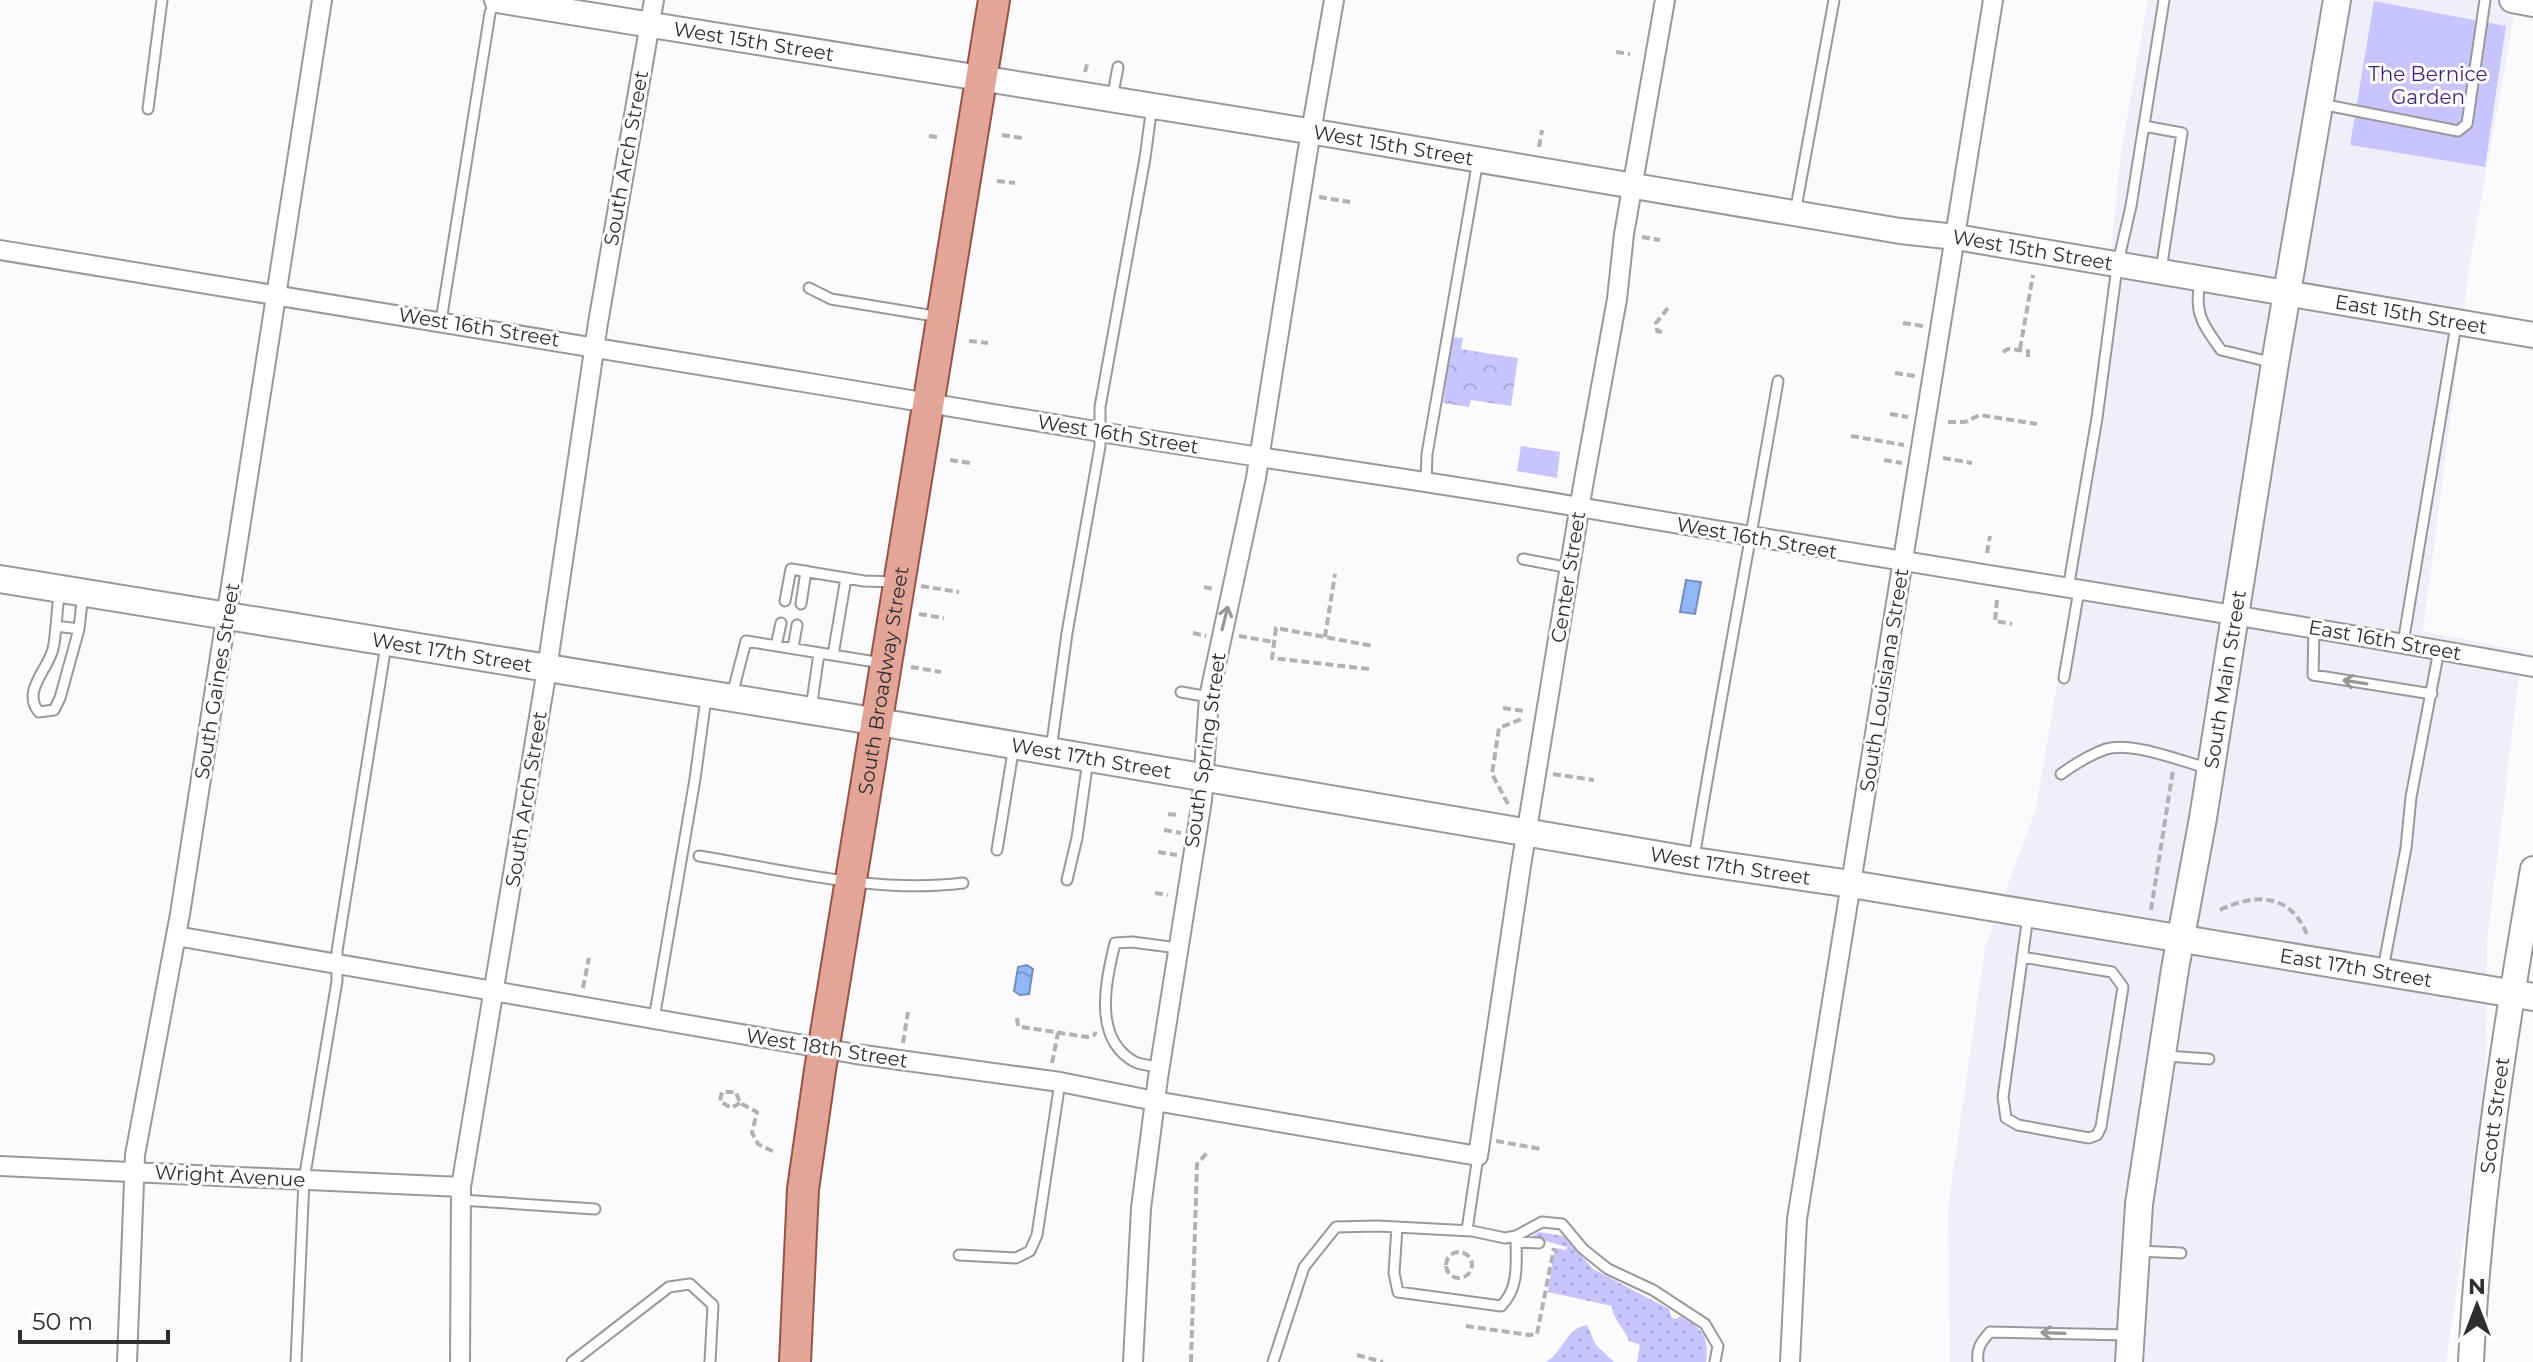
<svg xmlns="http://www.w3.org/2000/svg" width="2533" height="1362" font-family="Montserrat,sans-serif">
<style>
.built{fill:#efeff9}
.grass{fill:url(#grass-dots)}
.park{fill:url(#park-crowns)}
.garden{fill:#c9c3ff}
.water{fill:url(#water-ripples);stroke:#738ebc;stroke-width:2}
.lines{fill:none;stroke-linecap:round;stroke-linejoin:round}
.service-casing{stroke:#99999b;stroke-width:13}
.minor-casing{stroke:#99999b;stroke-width:22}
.tertiary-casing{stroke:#99999b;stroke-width:28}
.secondary-casing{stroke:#99999b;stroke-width:30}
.primary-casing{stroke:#975446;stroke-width:34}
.path{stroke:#b1b1b3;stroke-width:4;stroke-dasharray:8 4;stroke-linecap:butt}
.service{stroke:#fff;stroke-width:9}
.minor{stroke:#fff;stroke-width:18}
.tertiary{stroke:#fff;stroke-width:24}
.secondary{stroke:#fff;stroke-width:26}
.primary{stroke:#e2a597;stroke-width:30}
.oneway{stroke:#969697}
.labels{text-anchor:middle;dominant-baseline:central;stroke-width:6;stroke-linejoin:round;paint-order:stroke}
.street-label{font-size:20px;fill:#2e2e2f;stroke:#fff}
.park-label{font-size:20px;fill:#3e1f86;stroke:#fff}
</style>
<defs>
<pattern id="grass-dots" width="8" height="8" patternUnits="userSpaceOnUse" patternTransform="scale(2)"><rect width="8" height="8" fill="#c9c3ff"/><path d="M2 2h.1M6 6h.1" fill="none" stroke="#ada8db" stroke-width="1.8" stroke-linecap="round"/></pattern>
<pattern id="park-crowns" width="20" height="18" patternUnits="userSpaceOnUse" patternTransform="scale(2)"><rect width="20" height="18" fill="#c9c3ff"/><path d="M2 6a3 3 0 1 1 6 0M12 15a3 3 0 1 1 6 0" fill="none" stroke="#ada8db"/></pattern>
<pattern id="water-ripples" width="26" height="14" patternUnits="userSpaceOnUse" patternTransform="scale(2)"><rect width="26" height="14" fill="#90b7f9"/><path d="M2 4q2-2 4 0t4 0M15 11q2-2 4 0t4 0" fill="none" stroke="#7695ca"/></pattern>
</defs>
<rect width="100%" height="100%" fill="#fbfbfe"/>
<path class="built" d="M2148,0H2517L2471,256L2423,631L2522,651L2487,943L2485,1095L2446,1362H1950L1948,1209L1985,948L2036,808L2079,556L2121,153Z"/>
<path class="grass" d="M1539,1232L1563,1236L1593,1269L1669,1309L1672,1318L1677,1319L1680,1316C1703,1330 1709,1334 1706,1362H1637L1640,1345L1629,1341C1625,1329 1612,1318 1612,1306L1548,1292L1555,1248L1566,1250L1567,1247L1531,1237Z
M1587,1325L1596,1345L1614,1362H1546C1563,1352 1566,1328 1587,1325Z"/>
<path class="park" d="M1452,337L1463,338L1461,349L1518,358L1511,406L1471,400L1469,407L1443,403Z"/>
<path class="garden" d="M2374,1L2506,26L2485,167L2350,145Z
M1521,446L1560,452L1557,478L1517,471Z"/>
<path class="water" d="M1686,580L1701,582L1695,614L1680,612Z
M1027,965L1033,969L1029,994L1020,995L1014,991L1018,967Z"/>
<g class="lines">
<defs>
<path id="service" d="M1112,99L1118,67
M2321,104L2458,131L2467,124L2485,0
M148,109L162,0
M2144,126L2182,133L2161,270
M1795,213L1834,0
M2200,280C2194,314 2202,323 2221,350L2274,363
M809,288L831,299L940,317
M441,321L490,13L495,0
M1426,483L1427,454L1478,160
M1523,559L1570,568
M2068,589L2097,418L2117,267L2131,206L2164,0
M59,592L56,626L79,629L83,593
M785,601L791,569L864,581L895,582
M801,604L806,571
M56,626C55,634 55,644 52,652C46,671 22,693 39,712L54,710L60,698L79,629
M2314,628L2313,675L2432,694
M2403,643L2456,325
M776,646L781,623
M793,648L797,625
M833,655L846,578
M2064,678L2079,590
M1181,692L1209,697
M732,695L746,641L882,663
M811,709L819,653
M1051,750L1067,633L1100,446V407L1145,158L1152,106
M2061,774C2075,764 2089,755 2106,749C2131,741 2181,761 2207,768
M997,850L1014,746
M699,856C783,870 878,894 963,883
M1694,858C1720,699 1751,540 1778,381
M1067,880L1077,838L1088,760
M2022,957L2112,972L2123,987L2101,1127L2097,1135L2089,1138L2018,1125L2006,1118L2003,1097L2028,916
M2383,969L2406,848L2411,797L2439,650
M654,1019L695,779L706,698
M2166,1056L2209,1059
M1160,1067C1152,1066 1142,1065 1135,1062C1092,1039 1106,981 1115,943L1132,942L1178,948
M461,1200L595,1209
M1397,1227L1394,1273L1398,1292L1501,1306C1520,1288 1516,1261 1516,1236
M1467,1230L1478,1156
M1516,1242L1539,1243
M2139,1251L2181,1253
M959,1255L1016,1258L1030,1251L1037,1235L1060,1082
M296,1362L304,1180L337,981V951L386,645
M572,1362L669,1287L690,1284L713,1305L710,1362
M1273,1362L1304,1267L1336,1227L1377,1226L1472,1231L1505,1238L1516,1236L1542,1222L1562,1224L1583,1249L1608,1269L1653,1290L1705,1324L1718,1346L1715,1362
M1978,1362C1976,1349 1981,1342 1990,1332L2127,1335"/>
<path id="minor" d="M0,250C365,307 730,370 1095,431C1256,458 1418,479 1579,507C1897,562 2216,609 2533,667
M176,936L856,1054L1060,1082L1155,1101L1478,1156L1521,866L1583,486L1617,299L1624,234L1665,0
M0,1166L461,1187
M127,1362L135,1155L180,914L322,0
M460,1362L461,1187L547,669L598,323L654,0
M1133,1362L1141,1208L1158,1078L1202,800L1209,697L1256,478L1307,155L1334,0
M1790,1362L1797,1219L1993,0"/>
<g id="tertiary">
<path id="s1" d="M497,0L1333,135L1900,231L1956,237L2533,335"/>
<path d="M2512,0L2533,4"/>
<path id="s2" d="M2471,1362C2479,1197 2505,1032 2533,869"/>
</g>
<g id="secondary">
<path id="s3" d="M0,579L843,716L1694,861L1851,884L2533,997"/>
<path id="s4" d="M2129,1362L2139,1204L2175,969L2203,818L2275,363L2337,0"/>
</g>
<g id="primary">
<path id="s5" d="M795,1362L803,1189L820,1070L994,0"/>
</g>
</defs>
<use href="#service" class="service-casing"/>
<use href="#minor" class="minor-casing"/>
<use href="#tertiary" class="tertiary-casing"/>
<use href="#secondary" class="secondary-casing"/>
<use href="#primary" class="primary-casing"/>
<path class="path" d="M1616,52L1630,54
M1085,72L1087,64
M1002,135L1022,138
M929,136L937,137
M1539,147L1542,130
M997,181L1015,183
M1319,197L1350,202
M1642,237L1660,240
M1903,323L1923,326
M1662,332L1657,331L1656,323L1668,308
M969,341L988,343
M2020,349L2033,275
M2003,352L2008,349L2028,351V360
M1895,373L1915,376
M1890,414L1908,417
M1948,422H1965L1980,415L2037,424
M1851,436L1904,445
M1943,458L1972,463
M950,460L970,463
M1884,460L1902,463
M1987,553L1990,536
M921,586L959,592
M1204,587L1213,589
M1997,600L1995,621L2012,624
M919,614L944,618
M1193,633L1206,636
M1239,636L1274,642
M1325,637L1335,574
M911,667L941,672
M1369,669L1272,658L1276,628L1373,646
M1503,708L1524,711
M1553,774L1594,780
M1508,804L1492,774L1499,728L1524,718
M1168,814L1180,815
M1164,830L1181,833
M1158,852L1177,855
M1155,893L1168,895
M2151,910L2173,770
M2220,910C2257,892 2292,894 2308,937
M583,988L589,958
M1017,1018L1018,1026L1022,1027L1087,1037L1094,1035L1096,1032
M903,1043L908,1012
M1052,1063L1058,1033
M740,1103L731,1108L720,1101L722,1092H736L740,1103L757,1112L752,1133L758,1144L774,1152
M1496,1141L1541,1149
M1446 1265a13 13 0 1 1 26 0a13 13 0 1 1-26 0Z
M1466,1326L1529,1335L1537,1334L1554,1248
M1357,1355L1383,1362
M1191,1362L1197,1164L1207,1153"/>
<use href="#service" class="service"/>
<use href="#minor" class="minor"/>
<use href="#tertiary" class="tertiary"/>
<use href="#secondary" class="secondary"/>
<use href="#primary" class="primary"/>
</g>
<defs><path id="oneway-shaft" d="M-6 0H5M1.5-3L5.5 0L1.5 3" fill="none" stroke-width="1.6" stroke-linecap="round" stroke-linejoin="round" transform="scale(2)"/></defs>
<g class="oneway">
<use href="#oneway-shaft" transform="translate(1225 618) rotate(-76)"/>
<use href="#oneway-shaft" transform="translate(2355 682) rotate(-171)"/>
<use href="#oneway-shaft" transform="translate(2053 1333) rotate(-178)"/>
</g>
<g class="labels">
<g class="street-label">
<text stroke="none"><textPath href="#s1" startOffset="260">West 15th Street</textPath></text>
<text stroke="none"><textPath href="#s1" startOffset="908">West 15th Street</textPath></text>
<text transform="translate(626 158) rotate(-80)">South Arch Street</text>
<text stroke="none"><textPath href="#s1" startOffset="1556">West 15th Street</textPath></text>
<text stroke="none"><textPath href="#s1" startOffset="1940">East 15th Street</textPath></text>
<text transform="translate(479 327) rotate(9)">West 16th Street</text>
<text transform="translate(1118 434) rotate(9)">West 16th Street</text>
<text transform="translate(1757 538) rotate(10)">West 16th Street</text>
<text transform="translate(1568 577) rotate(-81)">Center Street</text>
<text transform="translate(2385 640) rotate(10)">East 16th Street</text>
<text stroke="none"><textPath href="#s3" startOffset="458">West 17th Street</textPath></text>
<text stroke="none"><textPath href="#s5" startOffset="688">South Broadway Street</textPath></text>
<text transform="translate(1884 680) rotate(-81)">South Louisiana Street</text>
<text stroke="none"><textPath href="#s4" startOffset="690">South Main Street</textPath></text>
<text transform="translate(217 681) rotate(-81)">South Gaines Street</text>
<text transform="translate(1205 750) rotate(-82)">South Spring Street</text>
<text stroke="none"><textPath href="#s3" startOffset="1106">West 17th Street</textPath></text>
<text transform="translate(526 799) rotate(-81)">South Arch Street</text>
<text stroke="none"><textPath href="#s3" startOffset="1754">West 17th Street</textPath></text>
<text stroke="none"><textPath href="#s3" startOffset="2388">East 17th Street</textPath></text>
<text transform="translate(827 1048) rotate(9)">West 18th Street</text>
<text stroke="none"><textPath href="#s2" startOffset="248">Scott Street</textPath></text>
<text transform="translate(230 1176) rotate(3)">Wright Avenue</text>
</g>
<g class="park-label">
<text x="2428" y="74">The Bernice<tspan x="2428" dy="23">Garden</tspan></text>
</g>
</g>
<g transform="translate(2477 1306)" stroke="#ffffff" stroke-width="6" paint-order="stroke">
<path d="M0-6L14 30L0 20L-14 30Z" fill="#2e2e2f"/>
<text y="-12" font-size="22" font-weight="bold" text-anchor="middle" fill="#2e2e2f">N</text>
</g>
<path d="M20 1330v12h148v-12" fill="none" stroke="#2e2e2f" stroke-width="4"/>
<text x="32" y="1330" font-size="24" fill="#2e2e2f" stroke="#ffffff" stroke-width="6" paint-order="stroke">50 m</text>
</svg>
